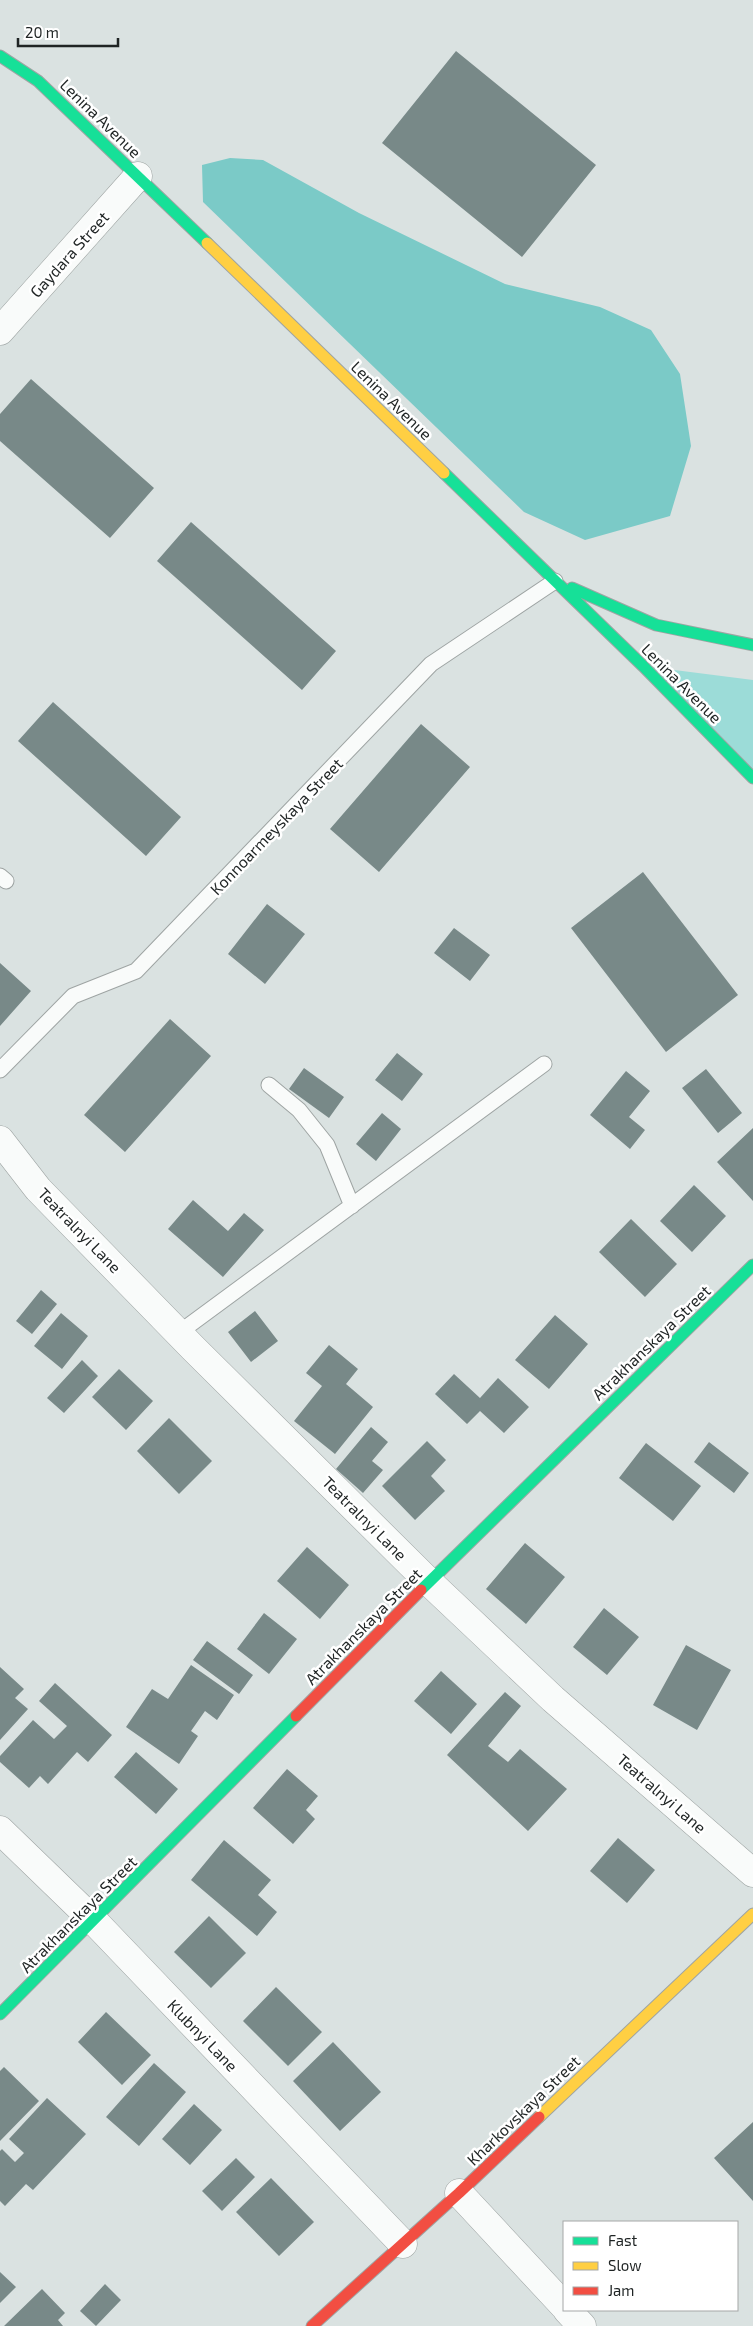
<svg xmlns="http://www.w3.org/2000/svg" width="753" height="2326" font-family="'Exo 2',sans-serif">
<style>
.green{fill:#9cdcd8}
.forest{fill:#7bcac7}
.building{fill:#788988}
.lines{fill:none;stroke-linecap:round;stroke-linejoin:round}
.lane-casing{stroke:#9ea4a3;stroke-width:17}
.street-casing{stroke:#9ea4a3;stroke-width:29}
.fast-casing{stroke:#9ea4a3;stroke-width:13}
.slow-casing{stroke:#9ea4a3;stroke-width:13}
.jam-casing{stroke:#9ea4a3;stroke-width:13}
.lane{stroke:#f9fbfa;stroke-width:15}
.street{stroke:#f9fbfa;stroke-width:28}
.fast{stroke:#16e098;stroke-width:11}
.slow{stroke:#ffcf43;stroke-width:11}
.jam{stroke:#f24e42;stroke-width:11}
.labels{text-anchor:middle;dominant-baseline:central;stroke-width:5;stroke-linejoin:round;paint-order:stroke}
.street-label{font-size:16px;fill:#1f2424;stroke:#fff}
</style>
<rect width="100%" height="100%" fill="#dae2e1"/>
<path class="green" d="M643,666L753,680V778Z"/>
<path class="forest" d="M230,158L263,160L359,213L505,284L600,307L651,330L680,374L691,446L670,516L585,540L524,512L203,202L202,165Z"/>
<path class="building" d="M456,51L596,165L522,257L382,143Z
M31,379L154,488L110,538L0,441V414Z
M191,522L336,651L302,690L157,561Z
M53,702L181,817L146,856L18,741Z
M421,724L470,767L379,872L330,829Z
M643,872L738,995L666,1052L571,928Z
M267,904L305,934L265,984L228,954Z
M454,928L490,955L470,981L434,953Z
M0,963L31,991L0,1026Z
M170,1019L211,1056L125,1152L84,1115Z
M397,1053L423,1074L402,1101L375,1080Z
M304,1068L344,1097L329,1118L289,1089Z
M706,1069L742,1113L718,1133L682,1088Z
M626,1071L650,1091L629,1117L645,1130L630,1149L590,1115Z
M382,1113L401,1129L376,1161L356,1144Z
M753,1128V1201L717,1162Z
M694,1185L726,1216L692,1252L660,1221Z
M193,1200L228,1231L244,1213L264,1230L223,1277L168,1229Z
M631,1219L677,1264L645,1297L599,1252Z
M41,1290L57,1304L32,1334L16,1321Z
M255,1311L278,1341L251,1362L228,1332Z
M61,1313L88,1336L62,1369L34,1346Z
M555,1315L588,1344L549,1389L515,1360Z
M329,1345L358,1369L346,1384L373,1407L335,1454L294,1421L322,1386L306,1373Z
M82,1360L98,1376L64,1413L47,1398Z
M119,1369L153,1401L126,1430L92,1397Z
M454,1374L480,1398L498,1378L529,1407L504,1433L480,1411L467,1424L435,1394Z
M169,1418L212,1461L179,1494L137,1451Z
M371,1427L388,1442L372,1461L383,1470L363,1493L336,1469Z
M427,1441L446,1460L431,1476L445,1491L415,1520L382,1486Z
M709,1442L749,1473L734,1493L694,1462Z
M646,1443L701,1486L673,1521L619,1478Z
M525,1543L565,1577L526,1624L486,1589Z
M307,1547L349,1585L320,1619L277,1581Z
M604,1608L639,1637L607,1675L573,1647Z
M264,1613L297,1639L269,1674L237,1649Z
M207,1641L253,1675L239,1694L193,1660Z
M686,1645L731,1670L697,1730L653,1705Z
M191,1665L234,1695L217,1720L205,1711L191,1731L198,1736L179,1764L126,1727L152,1689L168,1699Z
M0,1667L24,1689L15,1698L28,1709L0,1740Z
M441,1671L477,1704L451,1734L414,1701Z
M55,1683L112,1735L88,1762L77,1752L48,1784L40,1776L29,1788L0,1762V1756L33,1720L54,1739L67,1726L39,1701Z
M505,1692L521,1706L488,1746L508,1762L520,1749L567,1789L528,1831L447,1755Z
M136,1752L178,1789L156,1814L114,1777Z
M287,1769L318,1796L306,1810L315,1819L293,1844L253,1808Z
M618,1838L655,1870L627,1903L590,1871Z
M224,1840L271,1880L258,1895L277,1912L257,1936L191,1880Z
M209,1916L246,1953L211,1988L174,1952Z
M276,1987L322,2032L288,2066L243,2021Z
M106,2012L151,2055L122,2085L78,2042Z
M333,2042L381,2092L340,2131L293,2081Z
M154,2063L186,2092L139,2146L106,2117Z
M4,2067L39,2101L0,2141V2071Z
M47,2098L86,2134L33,2190L26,2184L5,2206L0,2201V2151L2,2149L15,2162L24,2153L9,2139Z
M194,2104L222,2130L190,2165L162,2139Z
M753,2122V2201L714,2158Z
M236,2158L255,2177L222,2211L202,2191Z
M271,2178L314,2222L279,2256L236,2212Z
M0,2272L16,2287L0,2303Z
M105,2284L121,2300L96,2326L80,2311Z
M42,2289L65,2313L58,2320L63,2326H4Z"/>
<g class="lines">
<defs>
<path id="lane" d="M0,876L6,881
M0,1070L73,996L136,971L431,664L555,581
M269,1085L299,1110L327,1145L352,1206
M180,1332L544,1064"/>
<path id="street" d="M0,331L138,176
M0,1140L38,1189L193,1348L429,1582L553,1699L753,1873
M0,1830L94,1921L403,2244
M459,2193L564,2306
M567,2310L582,2326"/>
<path id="fast" d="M0,56L38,81L207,243
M444,473L643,666L753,778
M572,588L656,625L753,645
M421,1590L753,1265
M0,2014L296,1716"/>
<path id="slow" d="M207,243L444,473
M539,2117L753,1914"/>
<path id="jam" d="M296,1716L421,1590
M312,2326L459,2193L539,2117"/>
</defs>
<use href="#lane" class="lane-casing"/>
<use href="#street" class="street-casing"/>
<use href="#fast" class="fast-casing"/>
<use href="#slow" class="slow-casing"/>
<use href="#jam" class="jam-casing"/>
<use href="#lane" class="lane"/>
<use href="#street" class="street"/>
<use href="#fast" class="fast"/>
<use href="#slow" class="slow"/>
<use href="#jam" class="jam"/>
</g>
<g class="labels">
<g class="street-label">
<text transform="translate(101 118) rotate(44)">Lenina Avenue</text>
<text transform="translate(69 254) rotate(-48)">Gaydara Street</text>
<text transform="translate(392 400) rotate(44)">Lenina Avenue</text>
<text transform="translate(682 683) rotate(45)">Lenina Avenue</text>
<text transform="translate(276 826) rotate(-46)">Konnoarmeyskaya Street</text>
<text transform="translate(80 1230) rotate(46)">Teatralnyi Lane</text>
<text transform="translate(651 1342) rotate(-44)">Atrakhanskaya Street</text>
<text transform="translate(365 1518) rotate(45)">Teatralnyi Lane</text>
<text transform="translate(363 1626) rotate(-45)">Atrakhanskaya Street</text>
<text transform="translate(662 1793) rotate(41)">Teatralnyi Lane</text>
<text transform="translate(78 1914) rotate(-45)">Atrakhanskaya Street</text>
<text transform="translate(203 2035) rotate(46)">Klubnyi Lane</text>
<text transform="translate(523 2110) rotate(-44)">Kharkovskaya Street</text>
</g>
</g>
<rect x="563" y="2221" width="175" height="90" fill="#ffffff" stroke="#a5a7a7"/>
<rect x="573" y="2237" width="25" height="8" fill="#16e098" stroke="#a5a7a7"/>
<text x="608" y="2246" font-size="15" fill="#1f2424">Fast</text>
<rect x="573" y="2262" width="25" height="8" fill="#ffcf43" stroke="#a5a7a7"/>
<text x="608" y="2271" font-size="15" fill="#1f2424">Slow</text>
<rect x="573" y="2287" width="25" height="8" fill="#f24e42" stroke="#a5a7a7"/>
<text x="608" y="2296" font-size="15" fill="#1f2424">Jam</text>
<path d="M18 38v8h100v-8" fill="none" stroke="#1f2424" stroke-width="2.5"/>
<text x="25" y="38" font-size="15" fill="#1f2424" stroke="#ffffff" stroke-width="4" paint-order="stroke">20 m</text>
</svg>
